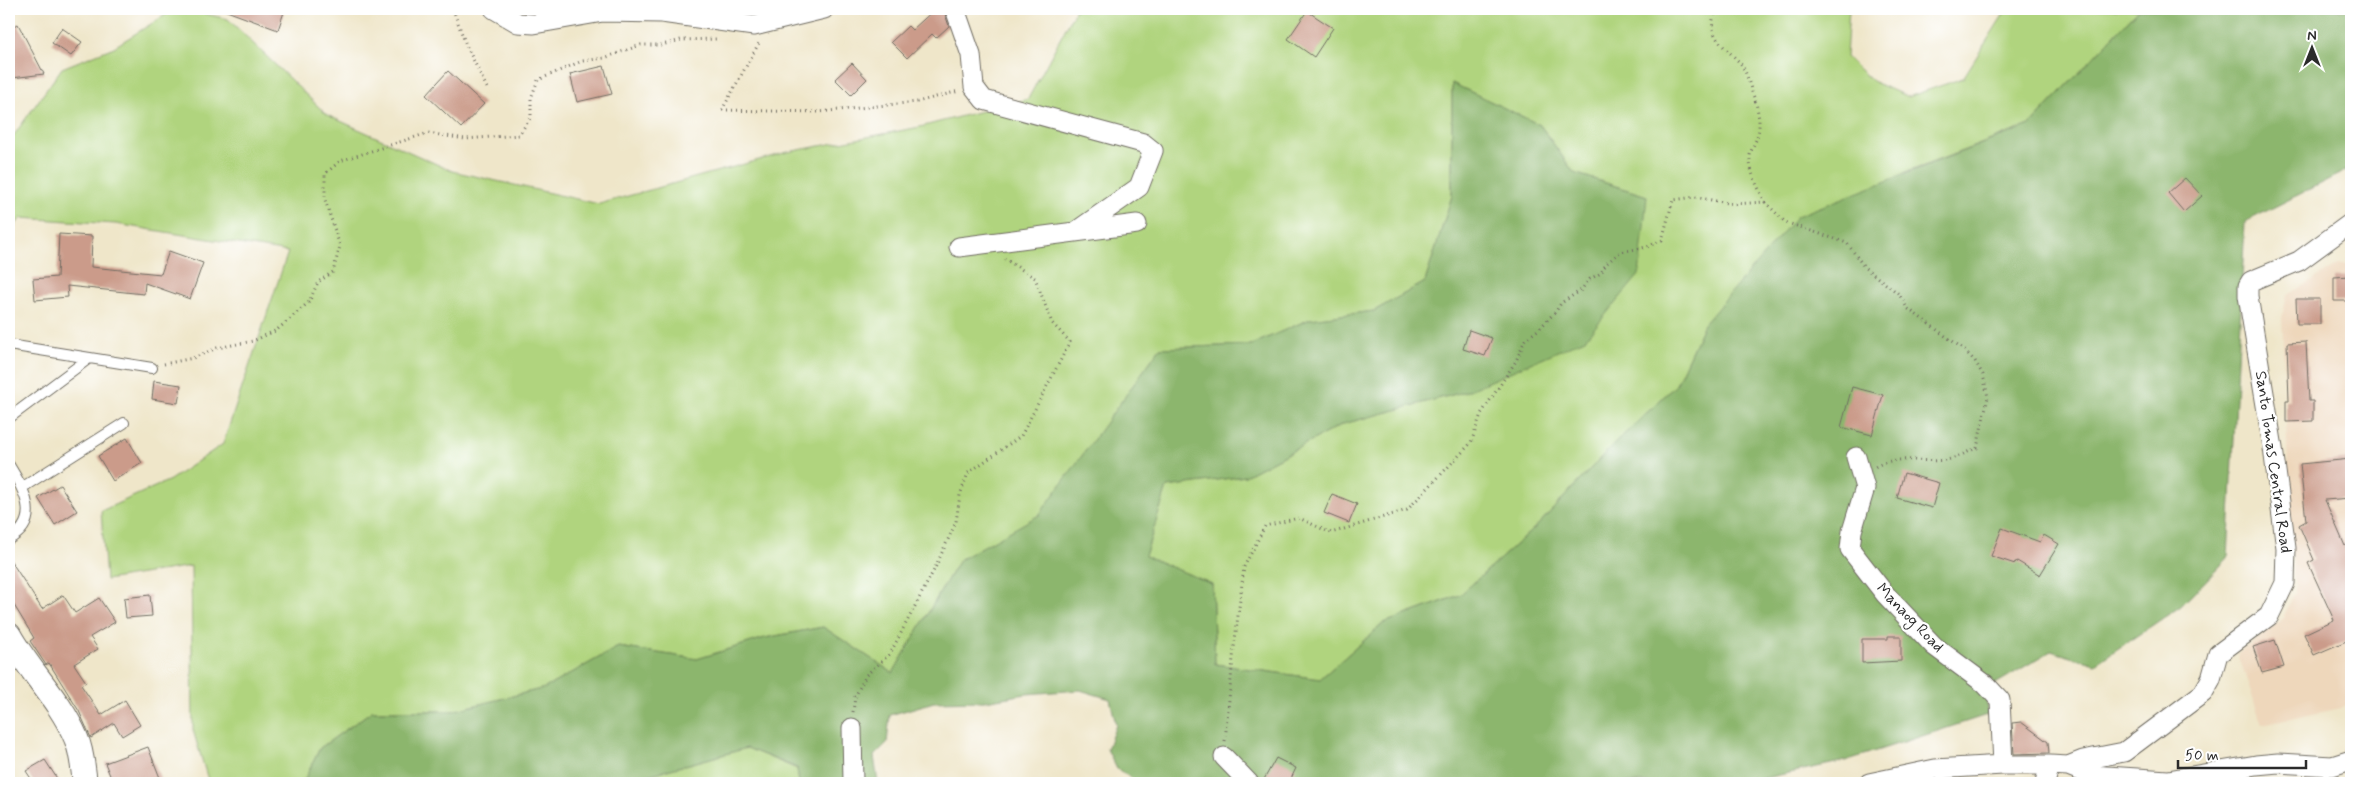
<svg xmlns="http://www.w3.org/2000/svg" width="2360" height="792" font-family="Mynerve,sans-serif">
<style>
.built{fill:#eed7bb}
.green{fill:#b0d47e;stroke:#6e8054}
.forest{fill:#8cb66d;stroke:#5c704c}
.building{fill:#cb9b8a}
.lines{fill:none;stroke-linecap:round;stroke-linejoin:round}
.service-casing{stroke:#706c62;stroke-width:12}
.minor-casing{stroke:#706c62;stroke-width:21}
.tertiary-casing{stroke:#706c62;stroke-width:26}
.path{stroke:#706c62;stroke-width:3;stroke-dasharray:1 4;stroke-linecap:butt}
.service{stroke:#fff;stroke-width:10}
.minor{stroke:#fff;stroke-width:19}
.tertiary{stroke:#fff;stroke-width:24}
.labels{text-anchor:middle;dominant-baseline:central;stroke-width:4.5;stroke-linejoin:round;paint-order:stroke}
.street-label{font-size:16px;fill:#2b2b2b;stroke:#fff}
</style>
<rect width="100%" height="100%" fill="#fff"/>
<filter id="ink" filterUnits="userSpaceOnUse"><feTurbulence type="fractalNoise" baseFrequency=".02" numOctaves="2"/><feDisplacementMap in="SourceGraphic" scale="10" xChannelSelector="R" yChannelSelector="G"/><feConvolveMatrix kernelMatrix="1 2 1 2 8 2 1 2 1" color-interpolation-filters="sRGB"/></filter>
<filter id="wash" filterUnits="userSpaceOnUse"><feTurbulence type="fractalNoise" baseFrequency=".0096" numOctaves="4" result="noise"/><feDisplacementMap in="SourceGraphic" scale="20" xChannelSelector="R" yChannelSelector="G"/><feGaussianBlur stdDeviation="1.12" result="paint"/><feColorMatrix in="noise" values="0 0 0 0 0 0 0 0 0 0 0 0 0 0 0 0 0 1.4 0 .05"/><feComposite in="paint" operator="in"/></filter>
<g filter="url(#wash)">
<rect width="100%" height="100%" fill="#efe6c9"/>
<path class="built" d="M2338,265H2351V702L2341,708L2262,725L2238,654L2283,618L2295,592L2290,521L2282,318L2287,295Z"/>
<path class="green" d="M175,9H184L228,19L327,115L452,171L599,204L788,152L920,127L1028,99L1076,9H1849L1846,57L1872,81L1908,97L1963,78L2007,9H2139L2030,125L1902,174L1704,324L1676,385L1608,450L1540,523L1460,595L1384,623L1320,679L1215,664L1212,584L1145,556L1167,487L1245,476L1343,424L1467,391L1647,196L1574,173L1540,125L1452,83V196L1425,282L1374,311L1310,319L1251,345L1160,348L1039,516L959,560L893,673L823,627L765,638L697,659L618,647L545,688L452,711H372L320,748L303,783H209L193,730L191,566L106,580L101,511L170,480L223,444L288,252L116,224L21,218L9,233V142L62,68L114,47Z
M747,748L797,769L799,783H620Z"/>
<path class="forest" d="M2139,9H2351V168L2245,222L2228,558L2181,606L2095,664L2051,651L1987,689V715L1845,761L1742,783H1139L1117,769L1107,749L1116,725L1110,699L1080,690L1026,694L985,701L934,702L890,715L887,743L874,756L878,783H799L797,768L747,748L620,783H303L320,748L372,711H452L545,688L618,647L697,659L765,638L823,627L893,673L959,560L1039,515L1160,348L1251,345L1310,319L1374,311L1425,282L1452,196V83L1540,125L1574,173L1647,196L1639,275L1585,339L1467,391L1343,424L1245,476L1167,487L1145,556L1212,584L1215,664L1320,679L1384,623L1460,595L1540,523L1608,450L1676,385L1704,324L1797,216L2030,125Z"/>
<g id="blocks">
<path class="building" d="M224,9H285L278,30L224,10Z
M935,9H940L945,14L949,26L936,38L932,34L907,58L891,42L908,26L912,30Z
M1307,11L1333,28L1314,57L1288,39Z
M18,24L44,74L12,78L9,28Z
M62,28L82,42L71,56L52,43Z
M852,63L867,79L851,95L835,79Z
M604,66L612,94L577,102L570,74Z
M448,71L484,104L461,128L426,95Z
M2185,178L2202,196L2184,212L2168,193Z
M59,234L92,236L91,267L161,274L169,251L203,263L190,299L145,283L144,294L67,286L68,297L35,300L33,279L57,277Z
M2351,276V301H2334V277Z
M2296,299H2320V324H2297Z
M1469,330L1492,338L1485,356L1463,349Z
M2306,342L2309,401H2313V421L2286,422V401H2289L2287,343Z
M154,381L181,385L178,403L152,399Z
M1852,387L1883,395L1872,435L1841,427Z
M127,438L142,463L113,481L98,456Z
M2351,459V498L2325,500L2345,546L2351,543V639L2314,655L2304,634L2334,620L2308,563L2314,560L2299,525L2306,521L2300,464Z
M1904,473L1939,483L1932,508L1897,498Z
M60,485L77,511L55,525L38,498Z
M1332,494L1357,504L1349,523L1324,513Z
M2002,528L2040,542L2044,535L2059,544L2040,575L2017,561L2015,564L1991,556Z
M9,558L42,609L63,595L75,613L99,598L115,622L90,637L98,649L74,664L86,682L81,685L101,715L125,700L140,725L122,736L114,723L91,738L79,711L49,663L46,665L30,641L34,638L9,597Z
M150,595L152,616L126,618L124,598Z
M1888,636H1901V661L1862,663V639H1888Z
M2275,640L2284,667L2262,673L2253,647Z
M2021,722L2048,742L2049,753L2014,754L2012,723Z
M148,747L162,783H113L105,763Z
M1276,758L1296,768L1289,783H1262Z
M45,760L60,783H34L26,771Z"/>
</g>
</g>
<g filter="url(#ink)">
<use href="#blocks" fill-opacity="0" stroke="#706c62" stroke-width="1"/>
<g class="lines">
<defs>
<path id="service" d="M9,345L152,368
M9,418L88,359
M9,465C23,488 43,521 9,539
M23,487L124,423"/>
<path id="minor" d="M494,9L518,23L534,24L603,12L662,13L754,26L824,9
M955,9L971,55L974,87L984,100L1143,143L1153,151L1139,187L1075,232
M959,247L1137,224
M1856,457L1865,488L1852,531L1850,549L1885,594L1934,646L1985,684L2000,700L2003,765
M852,728L853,783
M1224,757L1249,783
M2068,766L2083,760L2124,752L2203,693L2211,679L2218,654L2269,616L2285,583L2286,548L2273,448L2248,296V286L2251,281L2299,261L2351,223
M1869,783L1935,769L2003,765H2050L2068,766L2091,775L2168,780L2256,765L2278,763L2332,766L2351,760
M2045,783L2050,765"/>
<path id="tertiary" d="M9,635C29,671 60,700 76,738C82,751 83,769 85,783"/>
</defs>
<use href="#service" class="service-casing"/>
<use href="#minor" class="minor-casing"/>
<use href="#tertiary" class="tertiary-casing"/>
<path class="path" d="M453,9L466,45L488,90
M722,110L819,112L917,102L959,91
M722,110L759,43
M1765,202L1785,222L1847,243L1865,268L1899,294L1907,308L1962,348L1975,361L1983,375L1988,397L1977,448C1966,452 1956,459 1945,460C1922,463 1896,454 1875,467
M164,364L193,358L217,348L253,341L277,330L309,302L318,282L333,272L340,246L325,200V174L340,161L428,133L465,139L519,135L531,117V98L538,80L582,61L604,58L641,45H662L681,40L716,39
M853,712L855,697L866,675L890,654L935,568L956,522L960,495L968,473L1021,436L1070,342L1052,323L1035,278L1005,259
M1225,741L1234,648L1244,567L1265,526L1299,518L1331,533L1407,510L1471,443L1481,414L1516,361L1525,340L1539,329L1556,311L1561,303L1580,291L1590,279L1601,273L1606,264L1620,252L1647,247L1662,240L1673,200L1695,197L1733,204L1765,202C1759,189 1750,174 1750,159C1749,152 1755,144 1757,137C1762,124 1757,104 1752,92C1749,83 1746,70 1740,63C1725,46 1703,35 1717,9"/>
<use href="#service" class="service"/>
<use href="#minor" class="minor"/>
<use href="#tertiary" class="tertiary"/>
</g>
</g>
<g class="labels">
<g class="street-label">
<text transform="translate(2273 462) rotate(82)">Santo Tomas Central Road</text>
<text transform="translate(1910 618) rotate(46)">Manaog Road</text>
</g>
</g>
<rect width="2360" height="792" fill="none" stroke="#fff" stroke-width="30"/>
<g transform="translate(2312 48)" stroke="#ffffff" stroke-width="4" paint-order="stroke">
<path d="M0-4L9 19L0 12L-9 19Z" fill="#2b2b2b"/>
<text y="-8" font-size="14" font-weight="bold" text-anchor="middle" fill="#2b2b2b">N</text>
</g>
<path d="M2178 760v8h128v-8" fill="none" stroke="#2b2b2b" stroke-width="2.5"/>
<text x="2185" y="760" font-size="15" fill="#2b2b2b" stroke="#ffffff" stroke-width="4" paint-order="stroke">50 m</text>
</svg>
